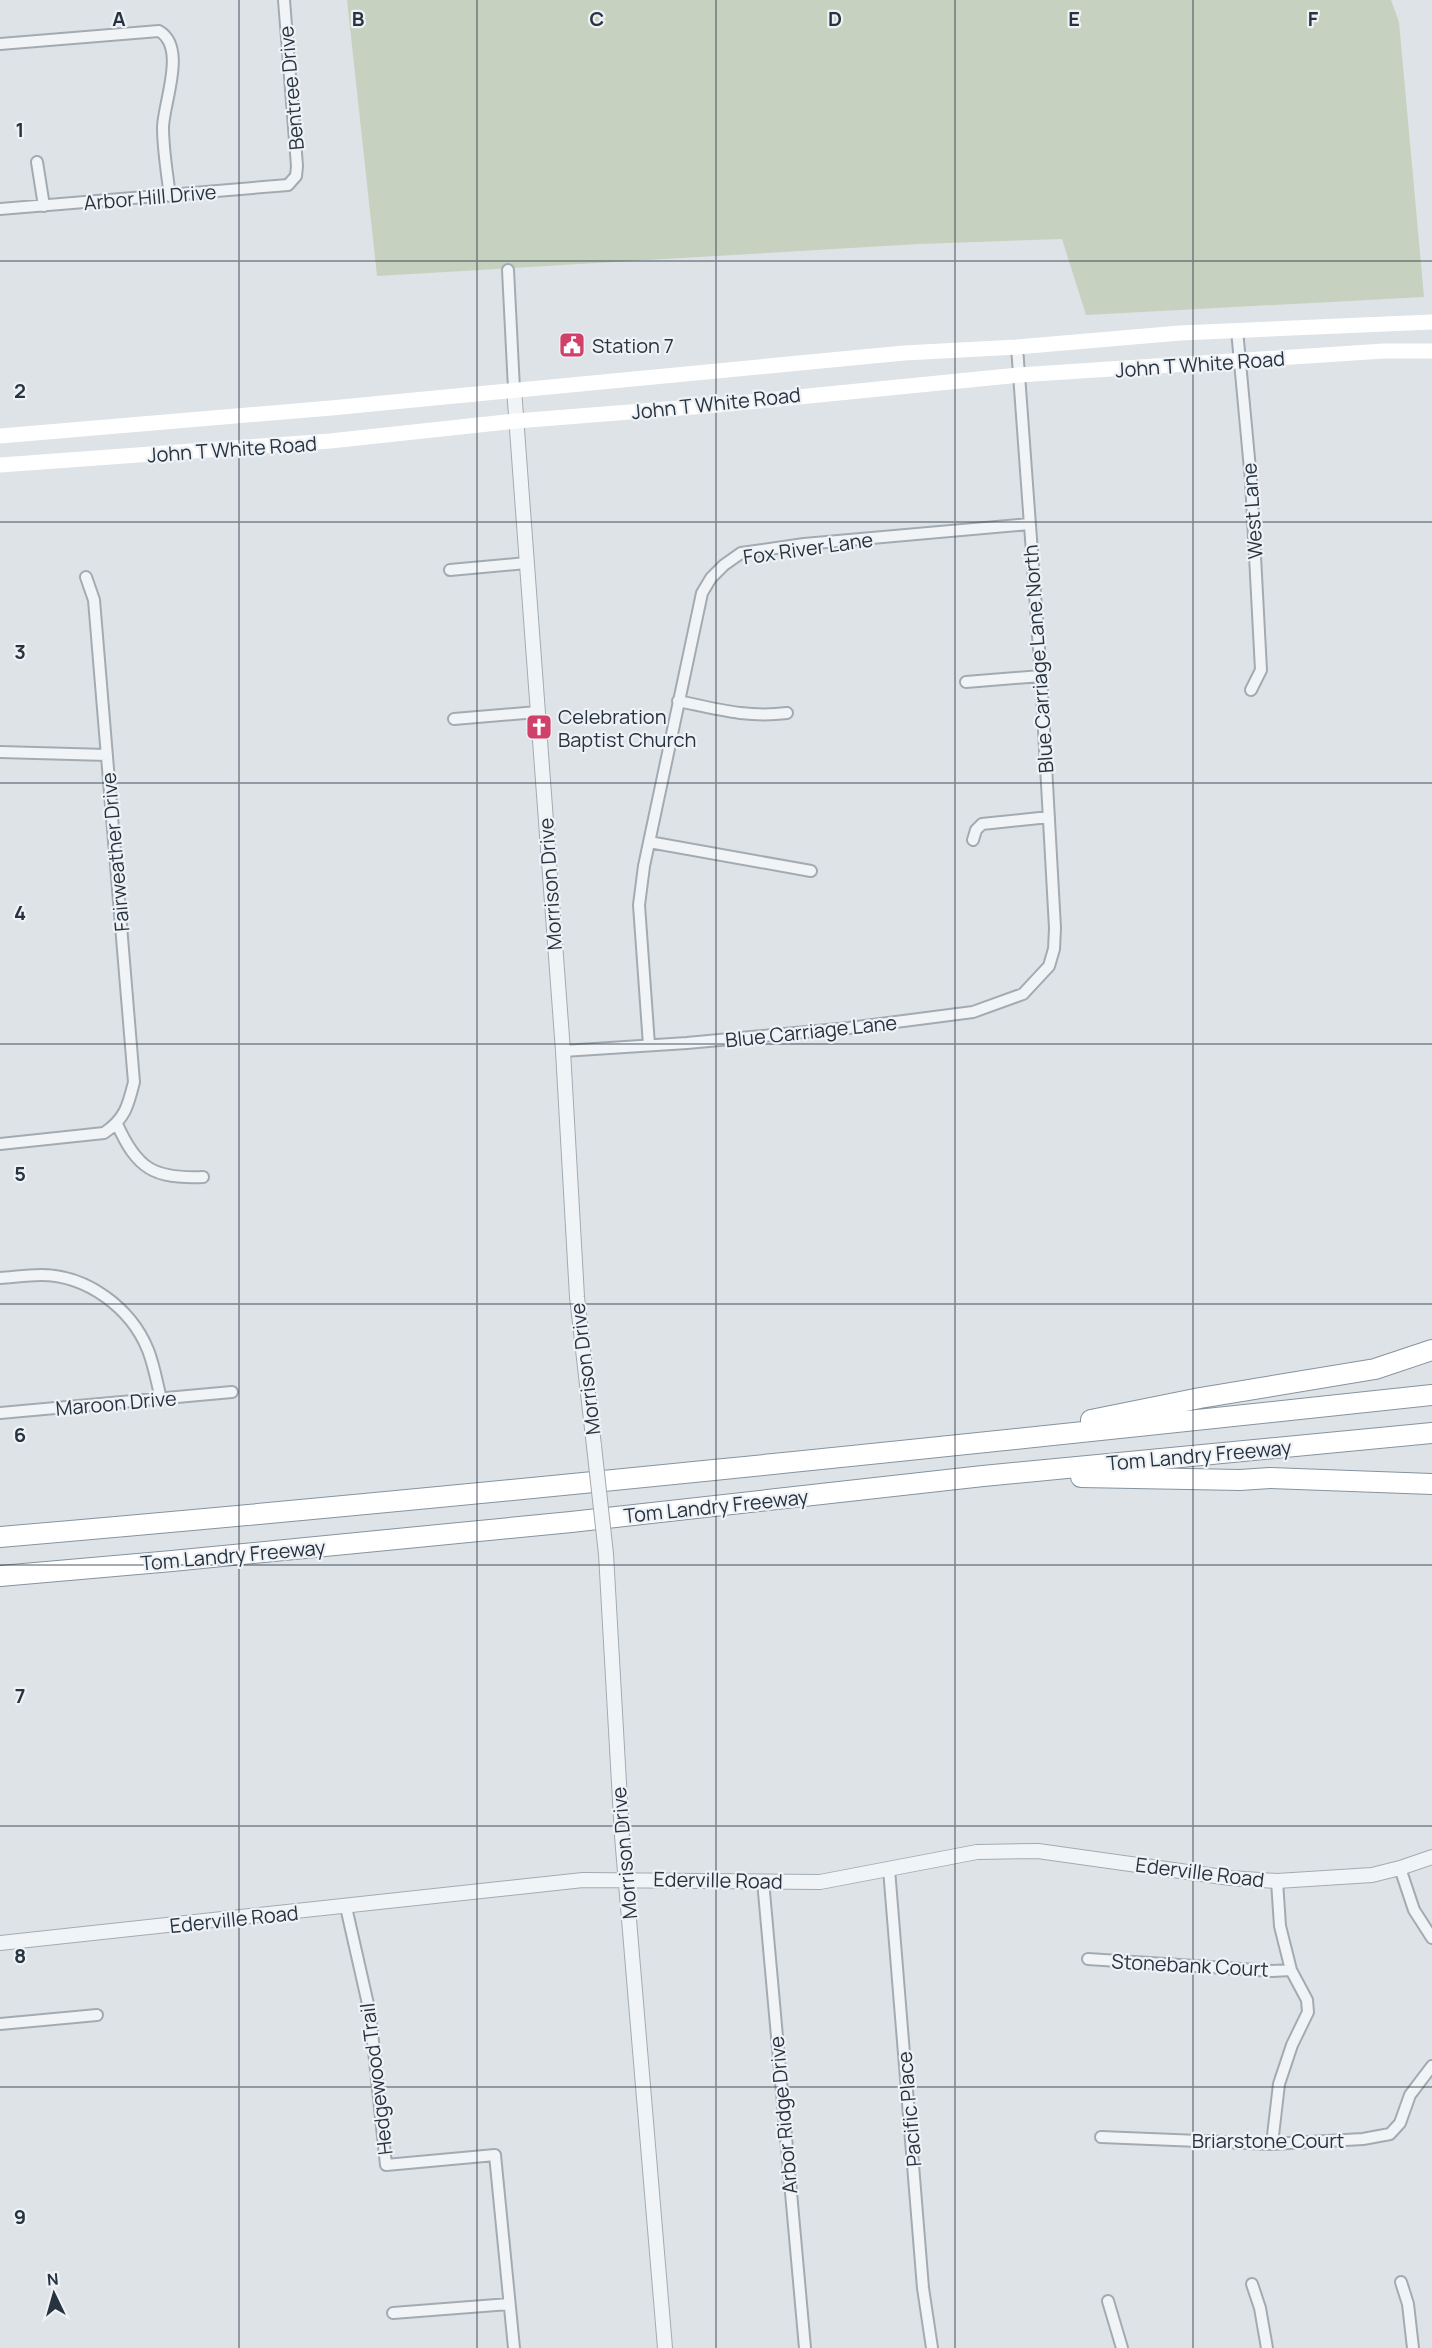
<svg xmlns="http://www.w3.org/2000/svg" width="1432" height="2348" font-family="Manrope,sans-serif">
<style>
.green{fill:#c6d2bf}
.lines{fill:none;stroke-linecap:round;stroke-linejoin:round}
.minor-casing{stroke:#a3abb2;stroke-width:14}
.tertiary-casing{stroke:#a3abb2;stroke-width:16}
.motorway-casing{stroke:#85939f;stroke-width:22}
.minor{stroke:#f1f4f6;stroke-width:10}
.tertiary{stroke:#f1f4f6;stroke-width:14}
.secondary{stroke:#fff;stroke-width:15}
.motorway{stroke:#fff;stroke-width:20}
.tertiary-bridge-casing{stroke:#a3abb2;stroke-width:16;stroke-linecap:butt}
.tertiary-bridge{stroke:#f1f4f6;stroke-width:14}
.grid{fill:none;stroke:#27333f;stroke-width:1.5;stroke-opacity:0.55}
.labels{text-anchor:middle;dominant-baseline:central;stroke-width:4.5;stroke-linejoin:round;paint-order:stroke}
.street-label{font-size:20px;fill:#27333f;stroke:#eef2f6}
.poi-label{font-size:20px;fill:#27333f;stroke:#eef2f6;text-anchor:start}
.grid-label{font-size:20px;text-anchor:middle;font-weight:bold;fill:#27333f;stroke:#eef2f6;stroke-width:4.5;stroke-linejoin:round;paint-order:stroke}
</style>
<rect width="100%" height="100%" fill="#dee3e8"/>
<path class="green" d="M347,0H1391L1399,22L1424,297L1086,315L1062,239L919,244L377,276Z"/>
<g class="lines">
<defs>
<path id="minor" d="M0,44L159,31C187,47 164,101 163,127C163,150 167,173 170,196
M37,162L44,206
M0,209L288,185L296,176L297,166L284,0
M508,270L514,389
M1237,330L1251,480L1261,670L1251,690
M450,570L526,563
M966,682L1041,676
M678,701C717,709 747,718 787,713
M454,719L537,712
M0,752L107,755
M973,840L976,830L982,824L1049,817
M649,842L811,871
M649,1045L639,905L644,866L702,593L711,578L724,565L741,553L804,544L1029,524
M563,1051L687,1043L849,1028L973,1012L1023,994L1049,966L1054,949L1055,928L1041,676L1017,347
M117,1124C137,1169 154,1179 203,1177
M0,1144L104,1133C125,1119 128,1106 134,1082L94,600L86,577
M0,1278C14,1277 28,1275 41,1275C87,1275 131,1308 148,1350C154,1365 157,1383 161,1399
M0,1413L232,1392
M1400,1868L1414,1910L1432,1938
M889,1869L923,2288L932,2348
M763,1881L805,2348
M346,1907L370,2013L386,2165L495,2155L514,2348
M1088,1959L1272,1971L1291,1970
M0,2024L97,2015
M1101,2137L1272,2144L1363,2139L1390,2134L1400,2123L1410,2095L1432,2066
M1272,2144L1279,2084L1292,2045L1308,2012L1307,2000L1291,1970L1280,1926L1277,1881
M1401,2282L1408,2304L1413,2348
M1252,2284L1260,2308L1267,2348
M1108,2301L1122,2348
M393,2313L509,2304"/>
<path id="tertiary" d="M514,389L563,1051L577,1297L594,1446
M606,1554L622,1836L665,2348
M0,1943L583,1880L820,1882L977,1852L1038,1851L1230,1878L1277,1881L1372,1875L1400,1868L1432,1857"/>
<path id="motorway" d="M1091,1420L1200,1398L1375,1369L1432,1350
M1081,1477L1240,1480L1270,1478L1432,1484
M0,1537C478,1496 955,1446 1432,1395
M0,1576L172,1561L571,1522L983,1476L1432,1433"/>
</defs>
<use href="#minor" class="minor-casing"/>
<use href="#tertiary" class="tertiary-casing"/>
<use href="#motorway" class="motorway-casing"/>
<use href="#minor" class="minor"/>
<use href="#tertiary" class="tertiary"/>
<path class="secondary" d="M0,436L331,408L904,353L1017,347L1180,333L1432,322
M0,465L330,441L516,421L718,405L1019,375L1384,351H1432"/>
<use href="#motorway" class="motorway"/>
<defs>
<path id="tertiary-bridge" d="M594,1446L606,1554"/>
</defs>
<use href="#tertiary-bridge" class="tertiary-bridge-casing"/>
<use href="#tertiary-bridge" class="tertiary-bridge"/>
</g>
<path class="grid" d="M239,0V2348M477,0V2348M716,0V2348M955,0V2348M1193,0V2348M0,261H1432M0,522H1432M0,783H1432M0,1044H1432M0,1304H1432M0,1565H1432M0,1826H1432M0,2087H1432"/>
<defs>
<symbol id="civic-square" viewBox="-11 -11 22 22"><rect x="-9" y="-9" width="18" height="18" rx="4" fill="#d04068" stroke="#eef2f6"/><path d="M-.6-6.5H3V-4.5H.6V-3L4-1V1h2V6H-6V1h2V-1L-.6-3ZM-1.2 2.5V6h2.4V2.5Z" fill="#fff"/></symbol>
<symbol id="church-square" viewBox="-11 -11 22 22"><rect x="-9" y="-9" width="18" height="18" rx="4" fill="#d04068" stroke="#eef2f6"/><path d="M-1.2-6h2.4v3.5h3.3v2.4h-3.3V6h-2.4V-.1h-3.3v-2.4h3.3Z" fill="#fff"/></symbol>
</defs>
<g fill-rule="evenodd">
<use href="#civic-square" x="557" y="330" width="30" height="30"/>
<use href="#church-square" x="524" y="712" width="30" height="30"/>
</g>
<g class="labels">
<g class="street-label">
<text transform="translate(291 88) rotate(-95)">Bentree Drive</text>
<text transform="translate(150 197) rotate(-5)">Arbor Hill Drive</text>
<text transform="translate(1200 364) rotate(-4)">John T White Road</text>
<text transform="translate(716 403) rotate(-6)">John T White Road</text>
<text transform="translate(232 449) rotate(-4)">John T White Road</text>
<text transform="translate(1252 511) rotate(-94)">West Lane</text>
<text transform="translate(808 548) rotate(-8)">Fox River Lane</text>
<text transform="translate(1038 659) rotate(-94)">Blue Carriage Lane North</text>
<text transform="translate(115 852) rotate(-95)">Fairweather Drive</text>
<text transform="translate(550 884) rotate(-94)">Morrison Drive</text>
<text transform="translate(811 1031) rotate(-6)">Blue Carriage Lane</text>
<text transform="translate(585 1369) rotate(-97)">Morrison Drive</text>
<text transform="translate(116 1403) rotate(-5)">Maroon Drive</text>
<text transform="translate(1199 1455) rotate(-5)">Tom Landry Freeway</text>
<text transform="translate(716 1506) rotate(-6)">Tom Landry Freeway</text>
<text transform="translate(233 1555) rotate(-5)">Tom Landry Freeway</text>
<text transform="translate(624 1853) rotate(-95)">Morrison Drive</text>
<text transform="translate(1200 1872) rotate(7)">Ederville Road</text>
<text transform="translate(718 1880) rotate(1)">Ederville Road</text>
<text transform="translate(234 1919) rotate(-6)">Ederville Road</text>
<text transform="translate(1190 1965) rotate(3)">Stonebank Court</text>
<text transform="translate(376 2079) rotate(-97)">Hedgewood Trail</text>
<text transform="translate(909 2109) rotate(-95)">Pacific Place</text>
<text transform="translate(783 2115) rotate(-95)">Arbor Ridge Drive</text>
<text x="1268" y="2140">Briarstone Court</text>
</g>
<g class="poi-label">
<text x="592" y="345">Station 7</text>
<text x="558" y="716">Celebration<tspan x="558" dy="23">Baptist Church</tspan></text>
</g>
</g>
<g class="grid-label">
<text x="119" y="26">A</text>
<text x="358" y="26">B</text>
<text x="597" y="26">C</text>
<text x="835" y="26">D</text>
<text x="1074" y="26">E</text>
<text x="1313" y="26">F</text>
<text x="20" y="137">1</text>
<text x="20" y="398">2</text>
<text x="20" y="659">3</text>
<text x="20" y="920">4</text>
<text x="20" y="1181">5</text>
<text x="20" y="1442">6</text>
<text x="20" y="1703">7</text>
<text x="20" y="1963">8</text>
<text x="20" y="2224">9</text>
</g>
<g transform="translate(54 2294) rotate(355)" stroke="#eef2f6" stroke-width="4.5" paint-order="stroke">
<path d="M0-4.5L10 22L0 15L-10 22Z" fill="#27333f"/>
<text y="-9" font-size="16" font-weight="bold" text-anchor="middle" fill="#27333f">N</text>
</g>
</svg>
